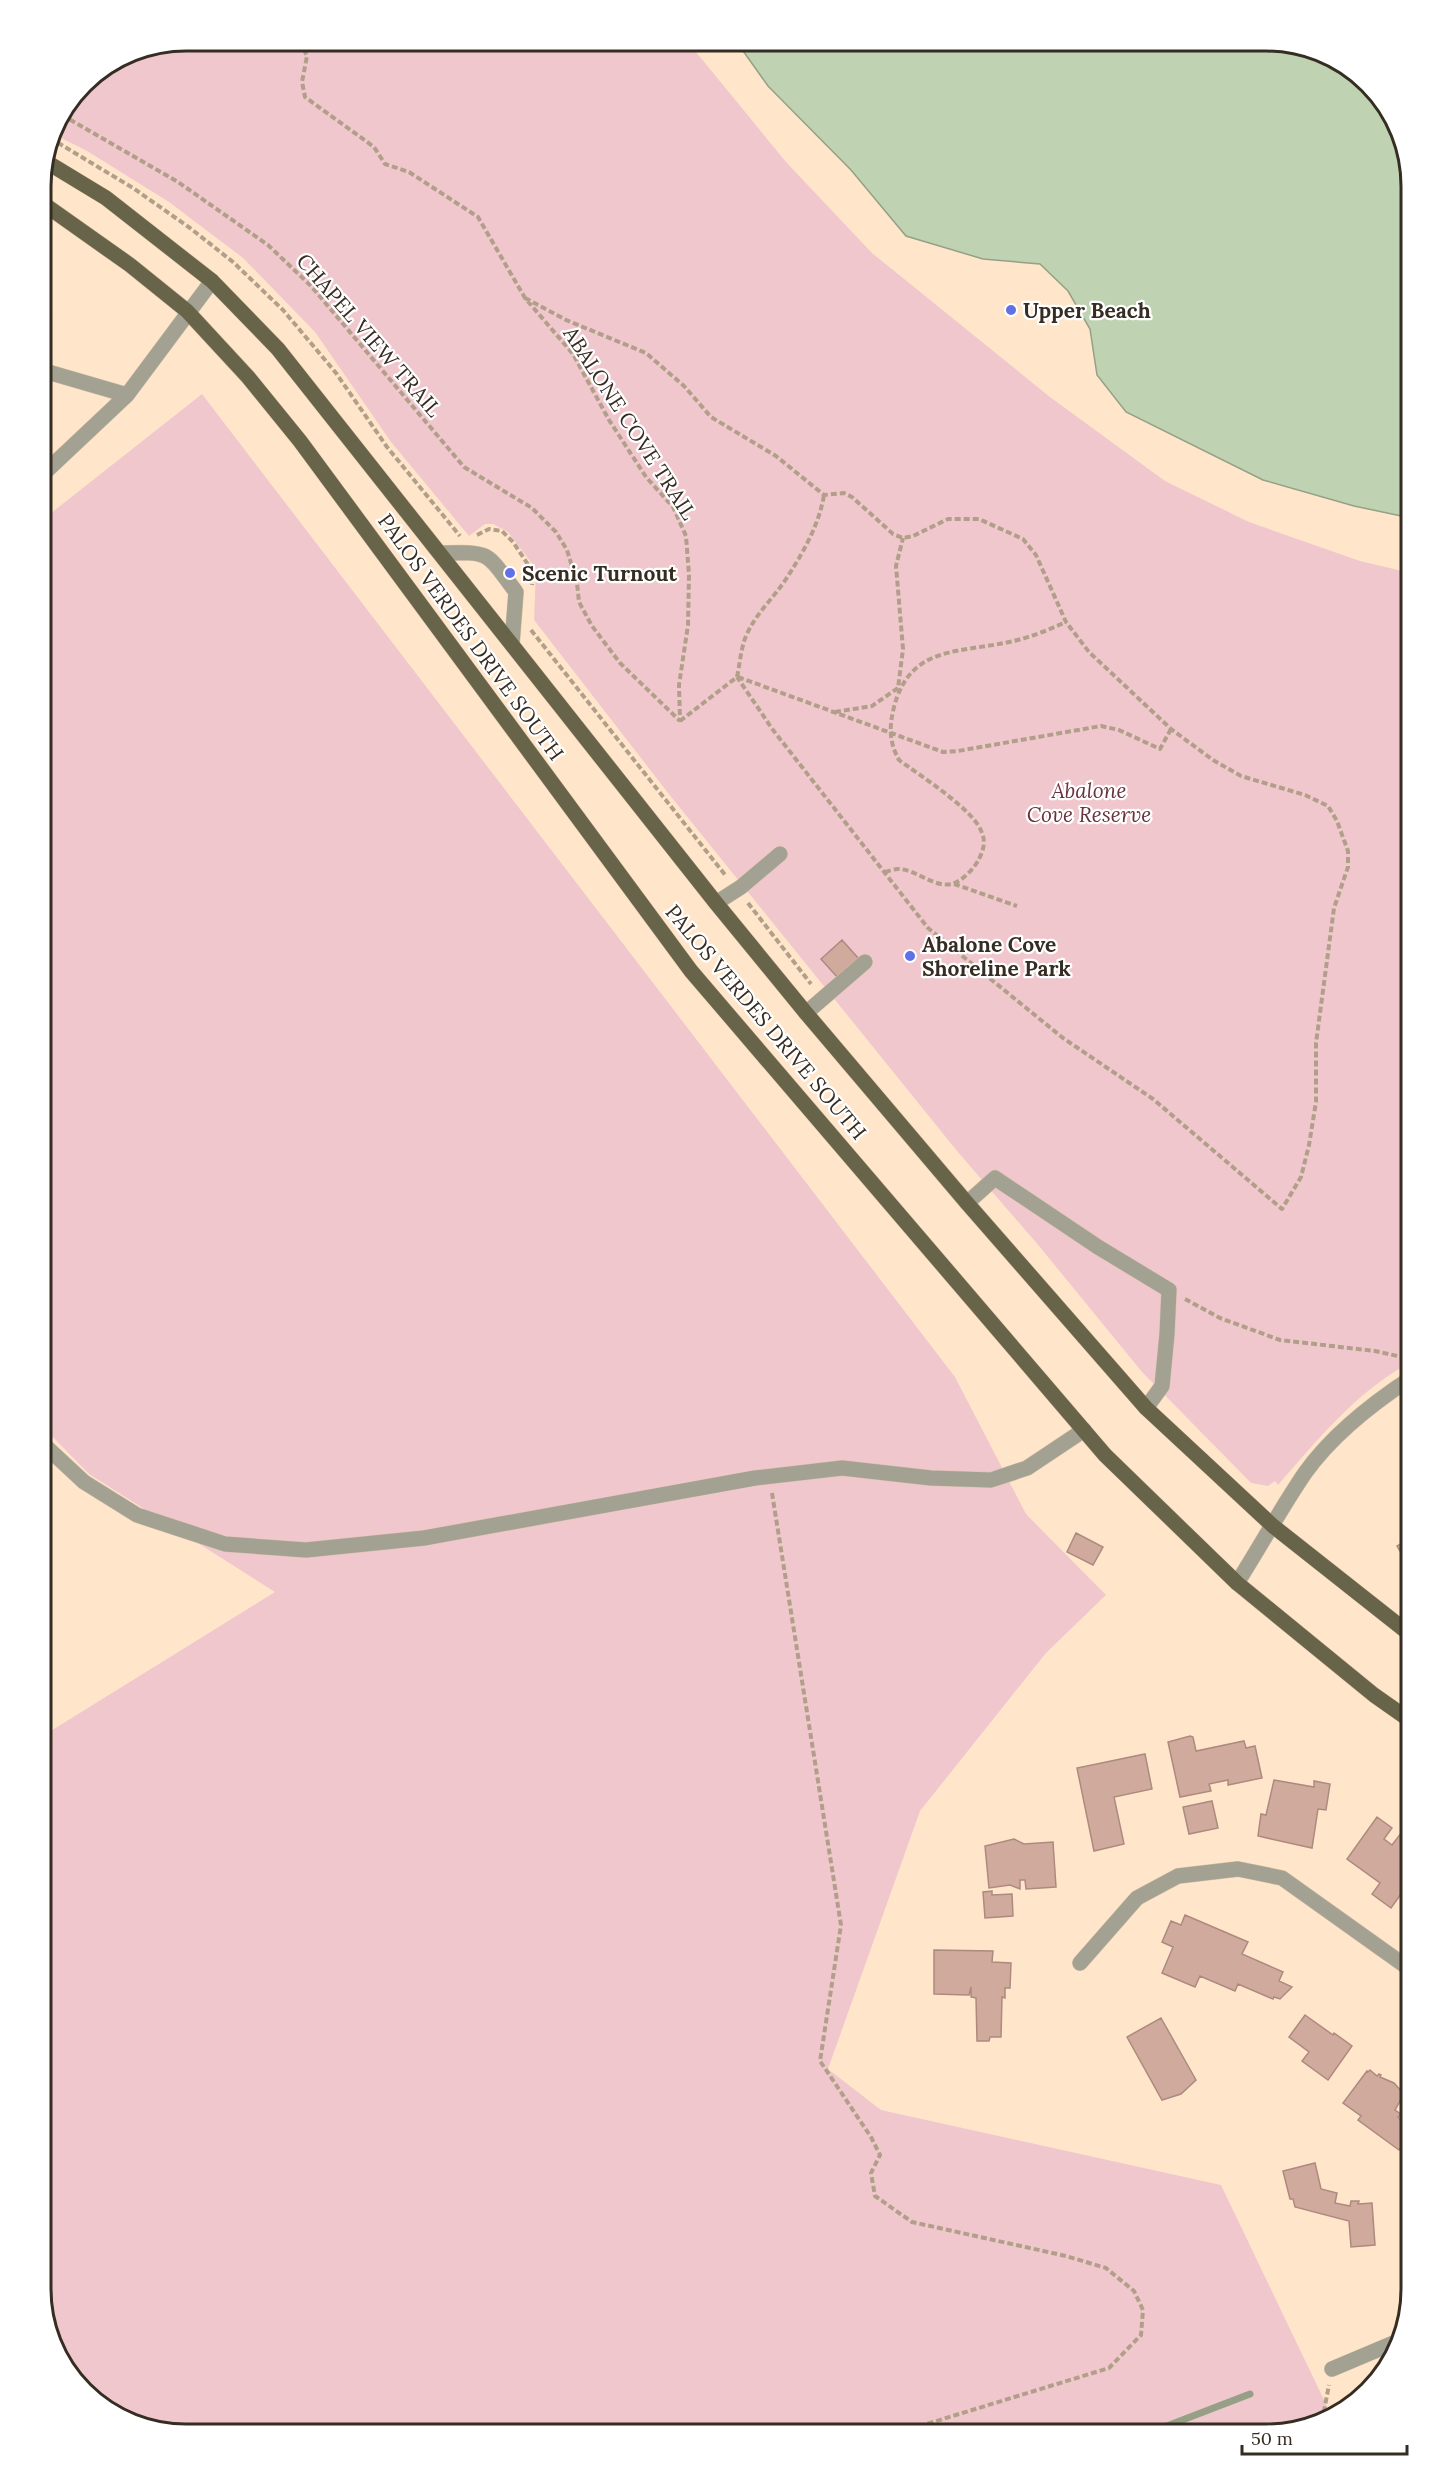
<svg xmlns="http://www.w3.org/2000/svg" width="1452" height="2475" font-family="Lora,serif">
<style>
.green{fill:#f1c7ce}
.water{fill:#bfd2b2;stroke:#96a087;stroke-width:1.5}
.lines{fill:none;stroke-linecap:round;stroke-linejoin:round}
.stream{stroke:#96a087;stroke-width:7}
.building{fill:#d1aa9e;stroke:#ad8a7f;stroke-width:1.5}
.minor-casing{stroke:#d7c1a9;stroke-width:16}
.major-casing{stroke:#d7c1a9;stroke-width:16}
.path{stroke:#b29f8a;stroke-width:4;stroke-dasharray:6 3;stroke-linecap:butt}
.minor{stroke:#a3a192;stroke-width:15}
.major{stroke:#686449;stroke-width:15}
.poi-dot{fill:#6071e8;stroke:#fff;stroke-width:2}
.labels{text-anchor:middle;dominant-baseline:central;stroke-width:4.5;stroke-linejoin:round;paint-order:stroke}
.poi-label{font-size:21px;font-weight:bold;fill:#352c22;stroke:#fff;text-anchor:start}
.street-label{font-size:21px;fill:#352c22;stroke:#fff}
.park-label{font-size:21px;font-style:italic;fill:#68323e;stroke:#fff}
.rim{fill:none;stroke:#352c22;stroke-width:3}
</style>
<rect width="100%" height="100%" fill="#ffe6cb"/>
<path class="green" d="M186,41H687L786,162L872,253L1050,397L1165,481L1249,522L1360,561L1411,573V1362C1357,1391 1318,1439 1278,1485L1275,1481L1268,1486L1251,1483L1142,1372L1039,1246L957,1151L668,793L534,620L536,569L508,532L493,524H485L469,536L391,442L315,332L243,258L169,202L87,151L51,133L83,83L131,51Z
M202,394L955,1377L1026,1514L1106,1595L1046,1653L920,1811L828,2069L881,2110L1221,2185L1326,2404L1332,2418L1330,2420L1266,2434H177L105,2410L55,2353L41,2289V1737L275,1592L89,1474L41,1425V521Z"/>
<path class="water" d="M736,41H1276L1347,65L1397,122L1411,186V518L1354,506L1263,480L1126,412L1097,375L1090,329L1068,291L1040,264L983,259L906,236L851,170L768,86Z"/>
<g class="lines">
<path class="stream" d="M1146,2434L1250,2394"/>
</g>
<path class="building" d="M842,940L859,959L838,978L821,959Z
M1076,1533L1103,1547L1093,1565L1067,1552Z
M1411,1538V1558L1406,1561L1397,1546Z
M1190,1736L1193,1737L1196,1751L1244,1741L1246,1748L1255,1746L1262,1778L1228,1785V1780L1209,1784L1211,1791L1180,1797L1168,1742Z
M1145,1754L1152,1789L1114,1797L1124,1844L1094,1851L1077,1768Z
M1274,1780L1314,1787V1781L1330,1784L1326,1810L1318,1809L1312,1848L1258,1836L1261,1814L1266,1815Z
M1212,1801L1218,1828L1189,1834L1183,1807Z
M1377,1817L1392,1828L1384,1839L1392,1845L1402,1832L1411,1839V1884L1409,1883L1391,1908L1372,1894L1380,1883L1347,1859Z
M1014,1839L1024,1844L1053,1842L1056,1887L1026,1889L1025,1880H1020V1889L1010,1885L989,1888L985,1846Z
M992,1891V1895L1012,1894L1013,1916L985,1918L983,1892Z
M1185,1915L1248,1942L1242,1954L1283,1972L1279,1981L1292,1987L1280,1999L1274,1997L1273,1999L1238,1984L1235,1991L1200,1976L1195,1987L1162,1973L1173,1947L1162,1942L1171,1921L1181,1925Z
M934,1950L993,1951L992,1962L1011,1963L1010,1988H1005V1998L1002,1997L1001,2037H990L989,2041H977L976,1998L971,1997V1987L969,1995L934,1994Z
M1305,2015L1333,2035L1334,2033L1352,2046L1328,2080L1302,2061L1309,2052L1289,2037Z
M1161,2018L1196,2080L1181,2094L1162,2100L1127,2037Z
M1370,2070L1377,2076L1379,2074L1381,2075L1380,2077L1394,2083L1404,2094L1395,2110L1401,2114L1398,2117L1400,2119L1403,2115L1411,2122V2132L1399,2150L1358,2120L1361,2116L1343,2103L1367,2071L1368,2072Z
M1315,2163L1321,2189L1337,2193L1335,2203L1350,2206L1351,2201H1359L1358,2204L1372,2203L1375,2245L1351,2247L1349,2221L1295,2207L1293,2199H1290L1283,2171Z
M1411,2229V2242L1405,2238Z"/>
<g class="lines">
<defs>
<path id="minor" d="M41,370L127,395
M41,476L127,395L212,281
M440,553C492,552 485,551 516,592L512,644
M716,903L741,887L780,854
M806,1013L865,962
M967,1203L995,1178L1098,1247L1169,1290L1167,1334L1162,1386L1146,1408
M41,1442L84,1482L137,1515L225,1544L306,1550L424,1538L755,1478L842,1468L931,1478L991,1480L1027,1468L1084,1430
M1237,1583C1260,1547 1281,1508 1305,1473C1332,1435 1373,1403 1411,1378
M1080,1963L1137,1898L1178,1876L1238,1869L1282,1878L1411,1970
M1332,2369L1396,2342"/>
<path id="major" d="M45,161L106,198L212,281L278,349L716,903L806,1013L967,1203L1146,1408L1273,1526L1411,1635
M41,202L130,265L187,311L248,377L300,441L691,971L1105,1455L1237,1583L1374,1695L1411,1721"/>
</defs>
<use href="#minor" class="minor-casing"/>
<use href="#major" class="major-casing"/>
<path class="path" d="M300,41L307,56L302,82L305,97L374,147L385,164L409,172L478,217L525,298L573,354L609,420L646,477L673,507L686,536L689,575L688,625L679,685L680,720
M62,115L178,182L268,245L311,286L464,467L532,508L556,532L567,550L577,583L579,602L592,626L620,663L680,721
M50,138L133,188L190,228L233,262L283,310L336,373L387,447L460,536
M525,298L566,320L646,353L684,386L711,417L776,456L824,495L844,493L852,497L893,534L903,538L913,536L948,519H979L1023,539L1036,555L1066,622L1089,652L1171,729L1213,760L1241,776L1305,795L1328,806L1337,821L1348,851V867L1334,908L1316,1043V1102L1309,1145L1301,1177L1282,1209L1153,1099L1063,1038L928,928L773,730L737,677
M477,535L489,529L502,531L513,542L533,572L532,585
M531,630L726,876
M738,677L943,752L958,751L1101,726L1119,730L1160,749L1171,729
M835,712L872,706L898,688L903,649L896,566L903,538
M680,721L737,677C740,663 741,648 746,636C756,613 773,599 786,579C803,553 819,525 824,495
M885,872C889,871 894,869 898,869C916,869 933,888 952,884C962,881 974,869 979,859C983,851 986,842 982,833C975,810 919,775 899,760C889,742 889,727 894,707C910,645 960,653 1009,642C1029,638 1048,630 1066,622
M954,884L1017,906
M748,903L811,984
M1185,1299L1220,1318L1280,1340L1375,1351L1411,1359
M772,1493L841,1925L820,2061L871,2137L880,2155L871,2173L875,2196L912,2222L1066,2256L1106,2268L1134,2291L1143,2310L1141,2335L1109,2368L894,2434
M1322,2421L1329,2385"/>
<use href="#minor" class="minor"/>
<use href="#major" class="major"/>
</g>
<g class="poi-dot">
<circle cx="1011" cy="310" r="6"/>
<circle cx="510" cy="573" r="6"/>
<circle cx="910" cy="956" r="6"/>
</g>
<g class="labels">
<g class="poi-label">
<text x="1023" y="310">Upper Beach</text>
<text x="522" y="573">Scenic Turnout</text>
<text x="922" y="944">Abalone Cove<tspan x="922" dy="24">Shoreline Park</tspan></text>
</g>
<g class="street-label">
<text transform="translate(369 335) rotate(49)">CHAPEL VIEW TRAIL</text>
<text transform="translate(630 423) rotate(57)">ABALONE COVE TRAIL</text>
<text transform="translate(471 637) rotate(54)">PALOS VERDES DRIVE SOUTH</text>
<text transform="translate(766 1022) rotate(50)">PALOS VERDES DRIVE SOUTH</text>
</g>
<g class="park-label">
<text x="1089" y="790">Abalone<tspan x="1089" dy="24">Cove Reserve</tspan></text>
</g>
</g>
<path d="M0 0H1452V2475H0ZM186 51H1266A135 135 0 0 1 1401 186V2289A135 135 0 0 1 1266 2424H186A135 135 0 0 1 51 2289V186A135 135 0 0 1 186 51Z" fill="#fff" fill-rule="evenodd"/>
<path class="rim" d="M186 51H1266A135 135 0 0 1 1401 186V2289A135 135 0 0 1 1266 2424H186A135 135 0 0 1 51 2289V186A135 135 0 0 1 186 51Z"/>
<path d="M1242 2445v9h165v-9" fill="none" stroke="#352c22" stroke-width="3"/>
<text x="1251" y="2445" font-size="18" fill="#352c22" stroke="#ffffff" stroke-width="4.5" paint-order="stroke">50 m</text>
</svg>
